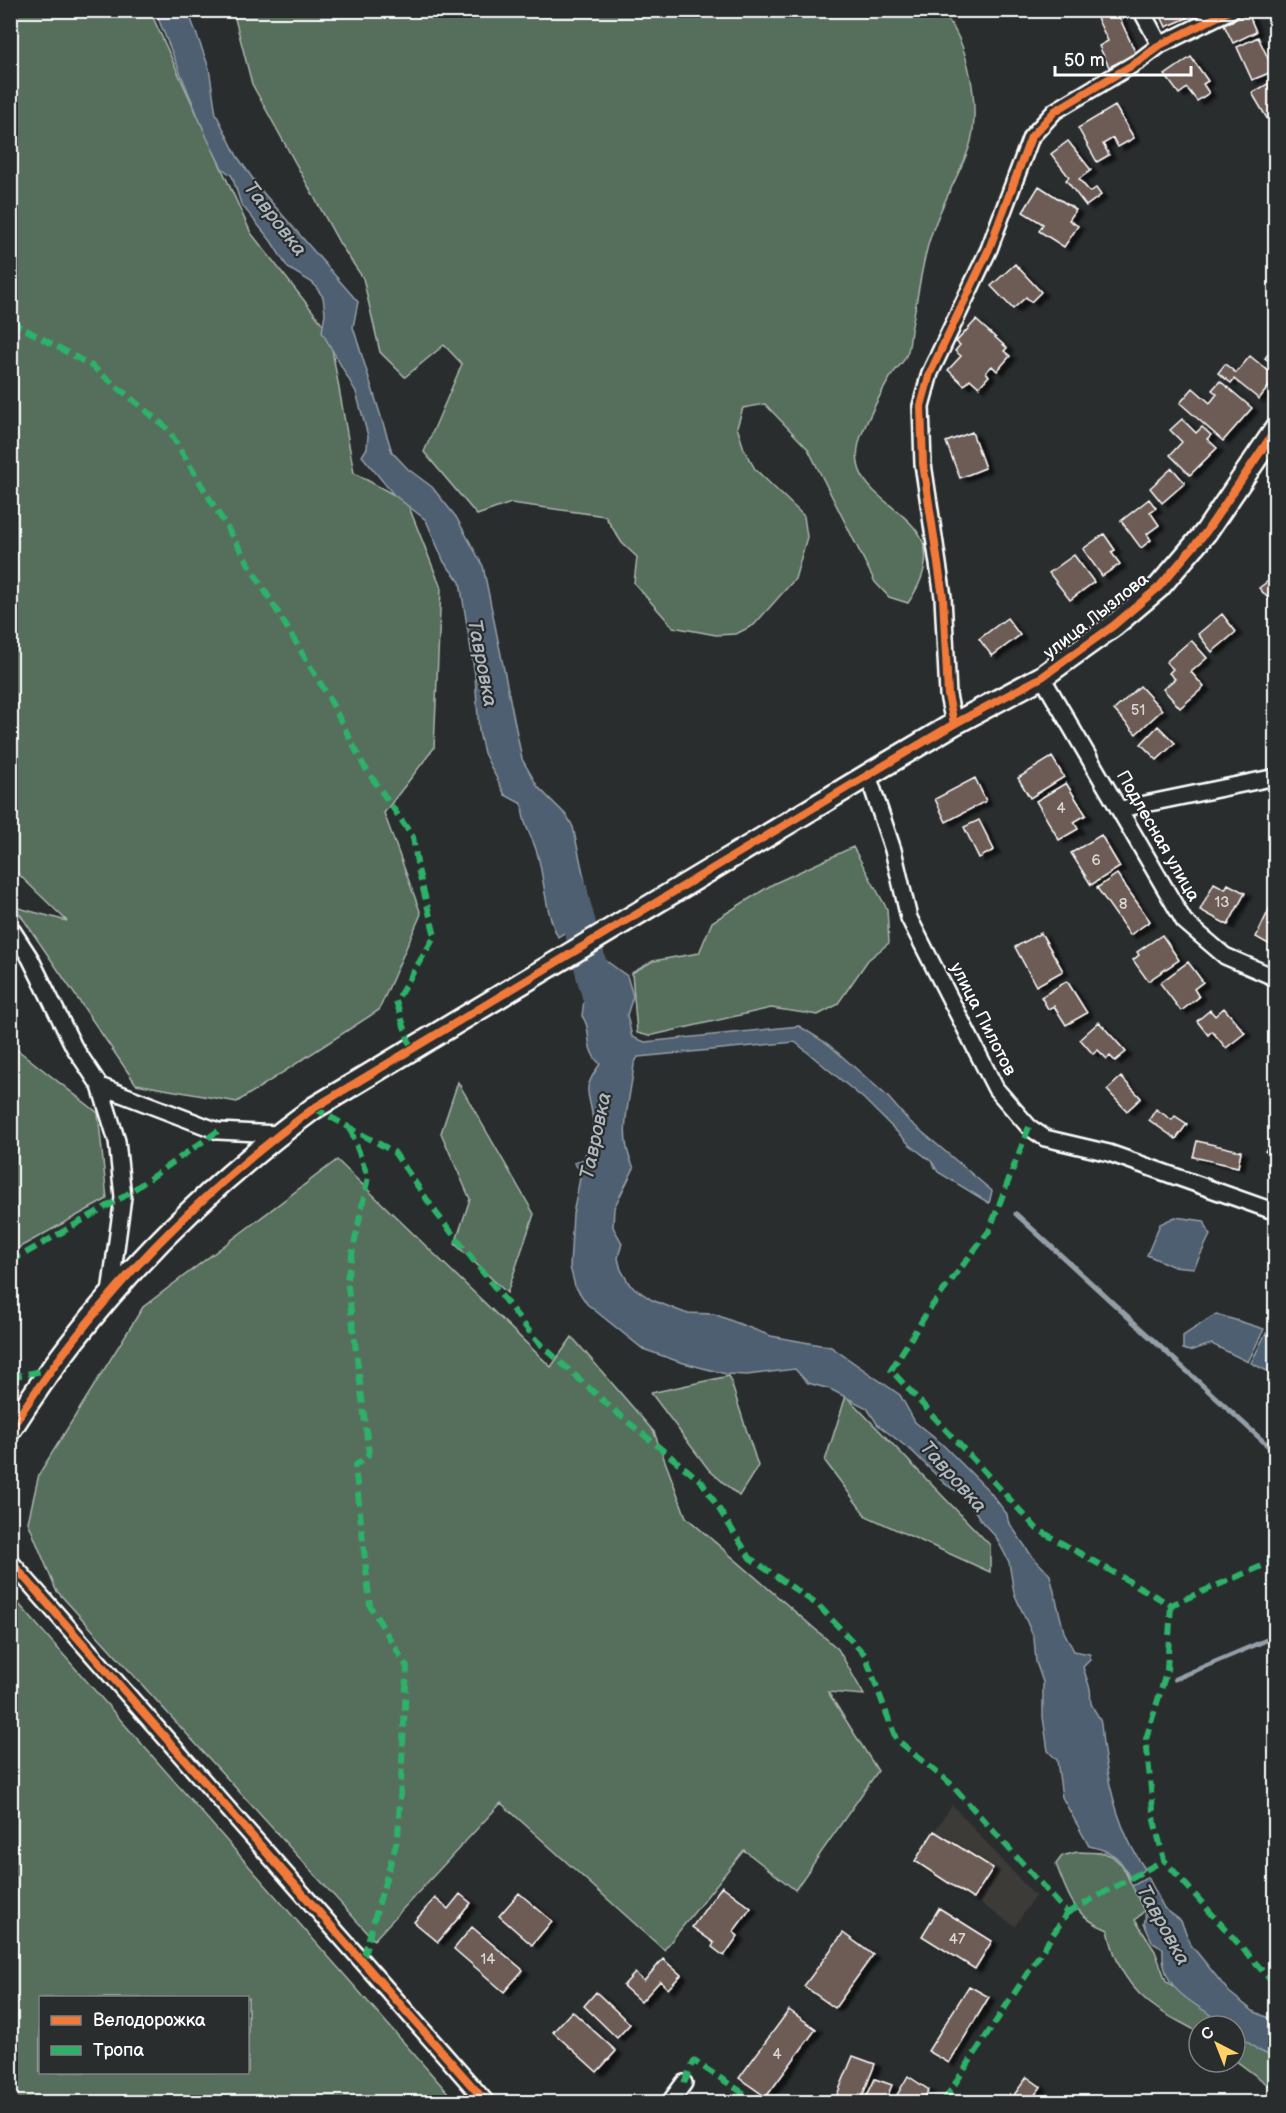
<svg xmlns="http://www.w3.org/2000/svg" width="1286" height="2113" font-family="'Balsamiq Sans',sans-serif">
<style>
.built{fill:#3e3b39}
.green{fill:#566e5c;stroke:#aab6ae;stroke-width:1.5;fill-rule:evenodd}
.water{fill:#4d5f6f;stroke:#949fa9;stroke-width:1.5}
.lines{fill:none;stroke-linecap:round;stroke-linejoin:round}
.stream{stroke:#949fa9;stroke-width:5}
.river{stroke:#4d5f6f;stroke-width:33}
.building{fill:#6c5c54;stroke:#fff;stroke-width:1.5;filter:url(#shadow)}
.street-casing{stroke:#fff;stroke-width:20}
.secondary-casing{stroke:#fff;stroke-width:26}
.street{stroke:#2a2d2e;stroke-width:15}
.secondary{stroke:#2a2d2e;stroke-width:21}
.quiet{stroke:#2db169;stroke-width:6;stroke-dasharray:12 6;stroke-linecap:butt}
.cycleway-casing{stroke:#2a2d2e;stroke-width:11}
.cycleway{stroke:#f17a3a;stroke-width:8}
.labels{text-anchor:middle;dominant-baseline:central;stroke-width:4.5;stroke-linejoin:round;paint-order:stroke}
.number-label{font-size:15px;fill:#dad6d4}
.street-label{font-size:18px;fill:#fff;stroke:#2a2d2e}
.water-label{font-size:20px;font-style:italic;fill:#afb7be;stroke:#2a2d2e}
</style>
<defs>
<filter id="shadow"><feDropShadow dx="6" dy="3.5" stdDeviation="1.5" flood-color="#0009"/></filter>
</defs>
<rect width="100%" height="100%" fill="#2a2d2e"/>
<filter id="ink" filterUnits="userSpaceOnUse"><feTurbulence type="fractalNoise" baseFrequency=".0167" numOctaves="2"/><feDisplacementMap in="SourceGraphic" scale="12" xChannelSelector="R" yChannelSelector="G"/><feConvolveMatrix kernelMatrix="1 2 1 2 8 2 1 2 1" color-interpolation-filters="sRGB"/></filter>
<g filter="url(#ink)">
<path class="built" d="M952,1805L1035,1896L1015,1926L915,1861Z"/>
<path class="green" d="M10,11H150L251,233L329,332L354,473L407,502L441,588L434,748L384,813L421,914L379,1010L237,1102L136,1084L15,907L67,921L11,867Z
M233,11H941C969,40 982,110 969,148C956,183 936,213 927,249C920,275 917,303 911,330C910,338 910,349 906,356C903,364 894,370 890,378C880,394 871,413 863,431C827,515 975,503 908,603L889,597L875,582L808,449L765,404L743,408L737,427L744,449L755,469L804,516L807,537L795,579L754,625L736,634L716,635L673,627L634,583L637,557L622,543L605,516L511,503L477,515L424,452L462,364L444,345L405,377L380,352L363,278L340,244L252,84Z
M853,847L887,909L889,943L868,960L837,1005L818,1015L771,1008L649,1036L637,1033L632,973L653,961L699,953L712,922L773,884Z
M10,1044L98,1113L107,1199L11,1252Z
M458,1082L534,1214L507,1293L455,1244L470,1199L441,1133Z
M337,1160L551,1367L572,1337L654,1432L686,1517L838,1649L864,1695L828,1692L878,1771L795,1890L744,1850L664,1950L501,1803L374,1940L56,1590L28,1522L39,1474L143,1307Z
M729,1376L758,1466L739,1496L709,1470L651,1393Z
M846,1396L990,1545V1572L866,1516L825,1461Z
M10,1595H11L456,2102H11ZM40,1998H248V2072H40Z
M1077,1852L1104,1853L1112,1856L1122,1865L1144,1911L1135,1920L1155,1951L1166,1981L1229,2026H1199V2033C1186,2024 1172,2019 1159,2010C1128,1989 1115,1964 1108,1930C1073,1916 1069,1897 1056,1864L1062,1856Z
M1235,2031L1275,2060V2090L1235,2060Z"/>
<path class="water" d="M155,11H188L209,68L216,114L237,156L260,189L358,302L353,327L392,452L408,469L432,487L456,517L483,566L522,759L538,787L567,816L573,827L592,915L558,937C545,911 545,884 538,856C533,836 523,828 522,804L505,795L484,753L479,732L475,675L460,582L444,562L426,520L394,495L362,456L367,448L368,436L356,392L322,332L325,313L323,297L313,283L288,268L271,241L241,204L232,176L222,168L207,138Z
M605,960L627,976L633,996L627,1015L632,1037L645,1042L799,1026L828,1044L887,1096L908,1120L992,1191L989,1203L938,1172L932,1162L910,1145L864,1099L795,1042L638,1057L634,1064C631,1099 616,1135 634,1168L614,1208L613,1227L622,1243L618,1258L621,1270L630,1285L652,1300L685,1313L714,1314L771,1336L831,1347L900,1395L915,1422L942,1444L989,1491L1007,1514L1008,1521L1031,1555L1050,1575L1064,1632L1074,1651L1090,1654V1660L1083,1667C1085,1674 1088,1682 1090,1689C1091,1693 1090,1698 1091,1703C1093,1710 1100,1716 1101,1724C1105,1773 1116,1828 1145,1869L1130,1879C1121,1857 1112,1851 1089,1846L1062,1797L1057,1760L1048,1751L1043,1717V1682L1036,1662L1034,1638L1014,1593L1009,1562L996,1537L982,1522L966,1497L945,1484L913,1452L878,1425L867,1408L830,1389L808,1383L795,1369L747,1375L726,1374L680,1362L643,1349L587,1304L575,1286L570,1267L573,1214L580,1178L579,1169L574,1163L584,1159C587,1148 594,1133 593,1122C591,1091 579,1094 600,1064C583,1048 593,1030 582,1016L584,1000L577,976Z
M1175,1217L1204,1221L1210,1235L1194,1268L1172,1266L1147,1255L1160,1224Z
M1216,1314L1264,1329L1248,1362L1212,1344L1189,1351L1183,1349V1336Z
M1266,1333L1275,1337V1375L1251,1363Z
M1148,1877L1164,1908L1181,1921L1191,1945L1229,1992L1253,2011L1275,2021V2058L1258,2050L1235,2032V2026H1227C1199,2004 1160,1994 1163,1949L1153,1943L1144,1924C1149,1910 1139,1899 1132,1886Z"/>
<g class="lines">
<path class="stream" d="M1016,1214L1276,1453
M1175,1679L1276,1636"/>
<path class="river" d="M568,882L603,1012"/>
</g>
<path class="building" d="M1116,10L1136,54L1109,67L1099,46L1108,41L1097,18Z
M1169,10H1184L1187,18L1166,27L1160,14Z
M1248,13L1256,32L1233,43L1224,25Z
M1258,37L1274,71L1252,80L1237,47Z
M1191,57L1208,81L1203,84L1209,93L1197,101L1187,88L1179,94L1165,75Z
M1276,79V132H1275L1252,93Z
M1115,106L1134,138L1118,147L1113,138L1103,144L1109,155L1097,162L1078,128Z
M1068,141L1091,170L1079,179L1090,192L1096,188L1101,195L1086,206L1066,180L1069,177L1051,154Z
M1039,186L1076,210L1069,220L1078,226L1064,247L1039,231L1043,224L1023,212Z
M1015,264L1041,292L1031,302L1026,297L1013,309L991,286Z
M976,320L1007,348L1004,351L1010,356L997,371L992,366L986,372L989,376L979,387L970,379L964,385L948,370L961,356L955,351L960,345L956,342Z
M1276,344V366L1265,358Z
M1250,356L1276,377L1259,399L1234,379L1231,383L1218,373L1225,364L1236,373Z
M1220,381L1252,408L1223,441L1180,403L1193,388L1210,403L1217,394L1212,390Z
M1182,419L1196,433L1202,427L1211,435L1207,439L1217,448L1190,475L1170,455L1182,442L1170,430Z
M972,432L985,468L960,478L946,442Z
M1172,468L1185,483L1162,503L1150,488Z
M1149,499L1156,508L1150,512L1159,525L1147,534L1151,540L1141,548L1121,521Z
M1104,534L1115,550L1111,552L1120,564L1102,576L1083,549Z
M1074,555L1094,582L1070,600L1049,573Z
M1276,575V607L1259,588Z
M1222,614L1236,632L1212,652L1198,634Z
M1007,618L1020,635L992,656L979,639Z
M1191,640L1207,658L1191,672L1204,687L1180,708L1163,689L1175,679L1169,673L1173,669L1166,662Z
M1140,686L1162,710L1136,734L1114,710Z
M1158,726L1175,743L1157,760L1141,744Z
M1052,757L1064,777L1030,798L1018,778Z
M975,778L986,801L946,822L935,799Z
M1066,783L1086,815L1074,822L1078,829L1059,840L1036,801Z
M979,820L994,850L979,858L964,827Z
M1101,835L1120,867L1091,885L1071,853Z
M1117,874L1150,921L1130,935L1097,888Z
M1214,883L1225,889L1228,884L1245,893L1228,925L1200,910Z
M1275,897L1276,940L1272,946L1256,937Z
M1041,933L1063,971L1036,986L1015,947Z
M1162,935L1179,960L1148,981L1133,960L1139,955L1137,952Z
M1188,962L1203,982L1194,989L1199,997L1181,1011L1160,983Z
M1067,981L1087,1013L1066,1025L1054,1006L1048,1009L1041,997Z
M1224,1008L1245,1033L1226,1048L1212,1031L1208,1035L1197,1021L1210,1010L1215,1016Z
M1099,1022L1126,1052L1115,1061L1110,1056L1107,1059L1098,1050L1093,1054L1080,1039Z
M1121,1077L1141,1098L1127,1111L1107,1090Z
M1156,1109L1172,1120L1175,1116L1187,1124L1176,1139L1149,1120Z
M1276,1138V1159L1265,1151Z
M1197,1141L1241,1151L1238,1167L1193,1157Z
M934,1831L993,1868L973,1899L915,1861Z
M722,1886L751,1908L733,1932L738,1936L724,1956L712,1947L714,1943L692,1927Z
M519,1893L552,1921L532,1945L499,1916Z
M460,1894L471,1903L438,1942L414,1922L435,1898L448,1909Z
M939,1908L992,1941L975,1969L922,1936Z
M472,1927L523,1970L504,1992L454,1949Z
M843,1933L873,1955L835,2008L804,1986Z
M663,1959L681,1975L668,1989L660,1981L641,2002L623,1986L635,1973L644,1981Z
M969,1986L989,1997L949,2063L928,2051Z
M596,1992L630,2024L617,2038L584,2006Z
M789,2010L816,2029L766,2097L739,2078Z
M572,2011L616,2051L597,2072L553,2032Z
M853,2056L875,2064L860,2102H834Z
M908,2076L929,2090L922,2102H893Z
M1027,2077L1041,2087L1029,2102H1016L1011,2099Z
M875,2079L892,2085L885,2102H864Z"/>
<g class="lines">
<defs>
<path id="street" d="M1141,10L1160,45
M1042,677L1184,921L1225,956L1276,978
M954,724L948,695L943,597L923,464L921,406L930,373L989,249L1031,137L1055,111L1139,61L1160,45L1231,10
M868,775L893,850L909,918L996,1089L1029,1127L1045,1138L1109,1153L1276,1212
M1121,809L1276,777
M10,927L30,958L74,1047L100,1086L117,1141L123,1197L110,1293
M100,1086L218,1131L279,1134
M10,1561L486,2102
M670,2102L684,2083"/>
<path id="secondary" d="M10,1430C91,1303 193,1197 314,1108L868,775L954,724L1042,677L1113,626L1159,587L1206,532L1276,429"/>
</defs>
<use href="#street" class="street-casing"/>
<use href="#secondary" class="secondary-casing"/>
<use href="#street" class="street"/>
<use href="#secondary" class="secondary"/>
<path class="quiet" d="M10,321L92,366L168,429L328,696L364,766L413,837L418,869L435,936L396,1001L412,1051
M314,1108L394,1152L437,1214L537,1341L617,1413L702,1482L750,1558L819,1606L865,1655L896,1739L951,1784L1067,1913L943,2102
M1029,1127L989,1231L928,1311L891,1370L1037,1529L1171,1605L1276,1560
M350,1128L368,1177L347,1279L369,1454L355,1466L370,1606L407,1667L398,1837L362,1962
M10,1262L123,1197L218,1131
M10,1377L48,1370
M1171,1605L1167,1670L1146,1739L1154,1820L1164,1860L1276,1986
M1067,1913L1164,1860
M684,2083L694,2061L757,2102"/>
<defs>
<path id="cycleway" d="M954,724L948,695L943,597L923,464L921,406L930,373L989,249L1031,137L1055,111L1139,61L1160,45L1231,10
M10,1430C91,1303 193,1197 314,1108L868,775L954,724L1042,677L1113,626L1159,587L1206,532L1276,429
M10,1561L486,2102"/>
</defs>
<use href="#cycleway" class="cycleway-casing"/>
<use href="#cycleway" class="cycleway"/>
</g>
</g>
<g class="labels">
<g class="number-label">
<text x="1138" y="710">51</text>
<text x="1061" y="808">4</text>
<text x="1096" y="860">6</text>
<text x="1222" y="902">13</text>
<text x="1123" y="904">8</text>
<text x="957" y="1939">47</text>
<text x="488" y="1959">14</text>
<text x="777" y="2054">4</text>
</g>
<g class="street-label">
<text transform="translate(1096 616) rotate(-38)">улица Лызлова</text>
<text transform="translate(1158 836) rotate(60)">Подлесная улица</text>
<text transform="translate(983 1019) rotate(63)">улица Пилотов</text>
</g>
<g class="water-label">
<text transform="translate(275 219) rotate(52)">Тавровка</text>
<text transform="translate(482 663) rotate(79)">Тавровка</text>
<text transform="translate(596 1136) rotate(-78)">Тавровка</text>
<text transform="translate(953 1477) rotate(48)">Тавровка</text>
<text transform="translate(1163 1925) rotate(61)">Тавровка</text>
</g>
</g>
<rect width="1286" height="2113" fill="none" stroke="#2a2d2e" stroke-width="36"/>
<rect x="18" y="18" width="1250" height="2077" fill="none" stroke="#fff" stroke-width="2" filter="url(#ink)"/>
<rect x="39" y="1996" width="210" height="78" fill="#2a2d2e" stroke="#7f8182" stroke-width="1.5"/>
<rect x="51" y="2016" width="30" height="9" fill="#f17a3a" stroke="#7f8182" stroke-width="1.5"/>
<text x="93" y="2026" font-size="18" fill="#ffffff">Велодорожка</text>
<rect x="51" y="2046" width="30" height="9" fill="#2db169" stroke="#7f8182" stroke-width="1.5"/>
<text x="93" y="2056" font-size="18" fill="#ffffff">Тропа</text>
<g transform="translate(1217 2044) rotate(318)"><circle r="28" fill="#2a2d2e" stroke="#7f8182" stroke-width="1.5"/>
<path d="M0-4.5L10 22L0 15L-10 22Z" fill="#ffd166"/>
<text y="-9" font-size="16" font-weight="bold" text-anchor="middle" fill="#ffffff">С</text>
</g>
<path d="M1055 66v9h136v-9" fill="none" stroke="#ffffff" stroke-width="3"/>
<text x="1064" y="66" font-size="18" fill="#ffffff" stroke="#2a2d2e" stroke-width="4.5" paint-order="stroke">50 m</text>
</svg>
